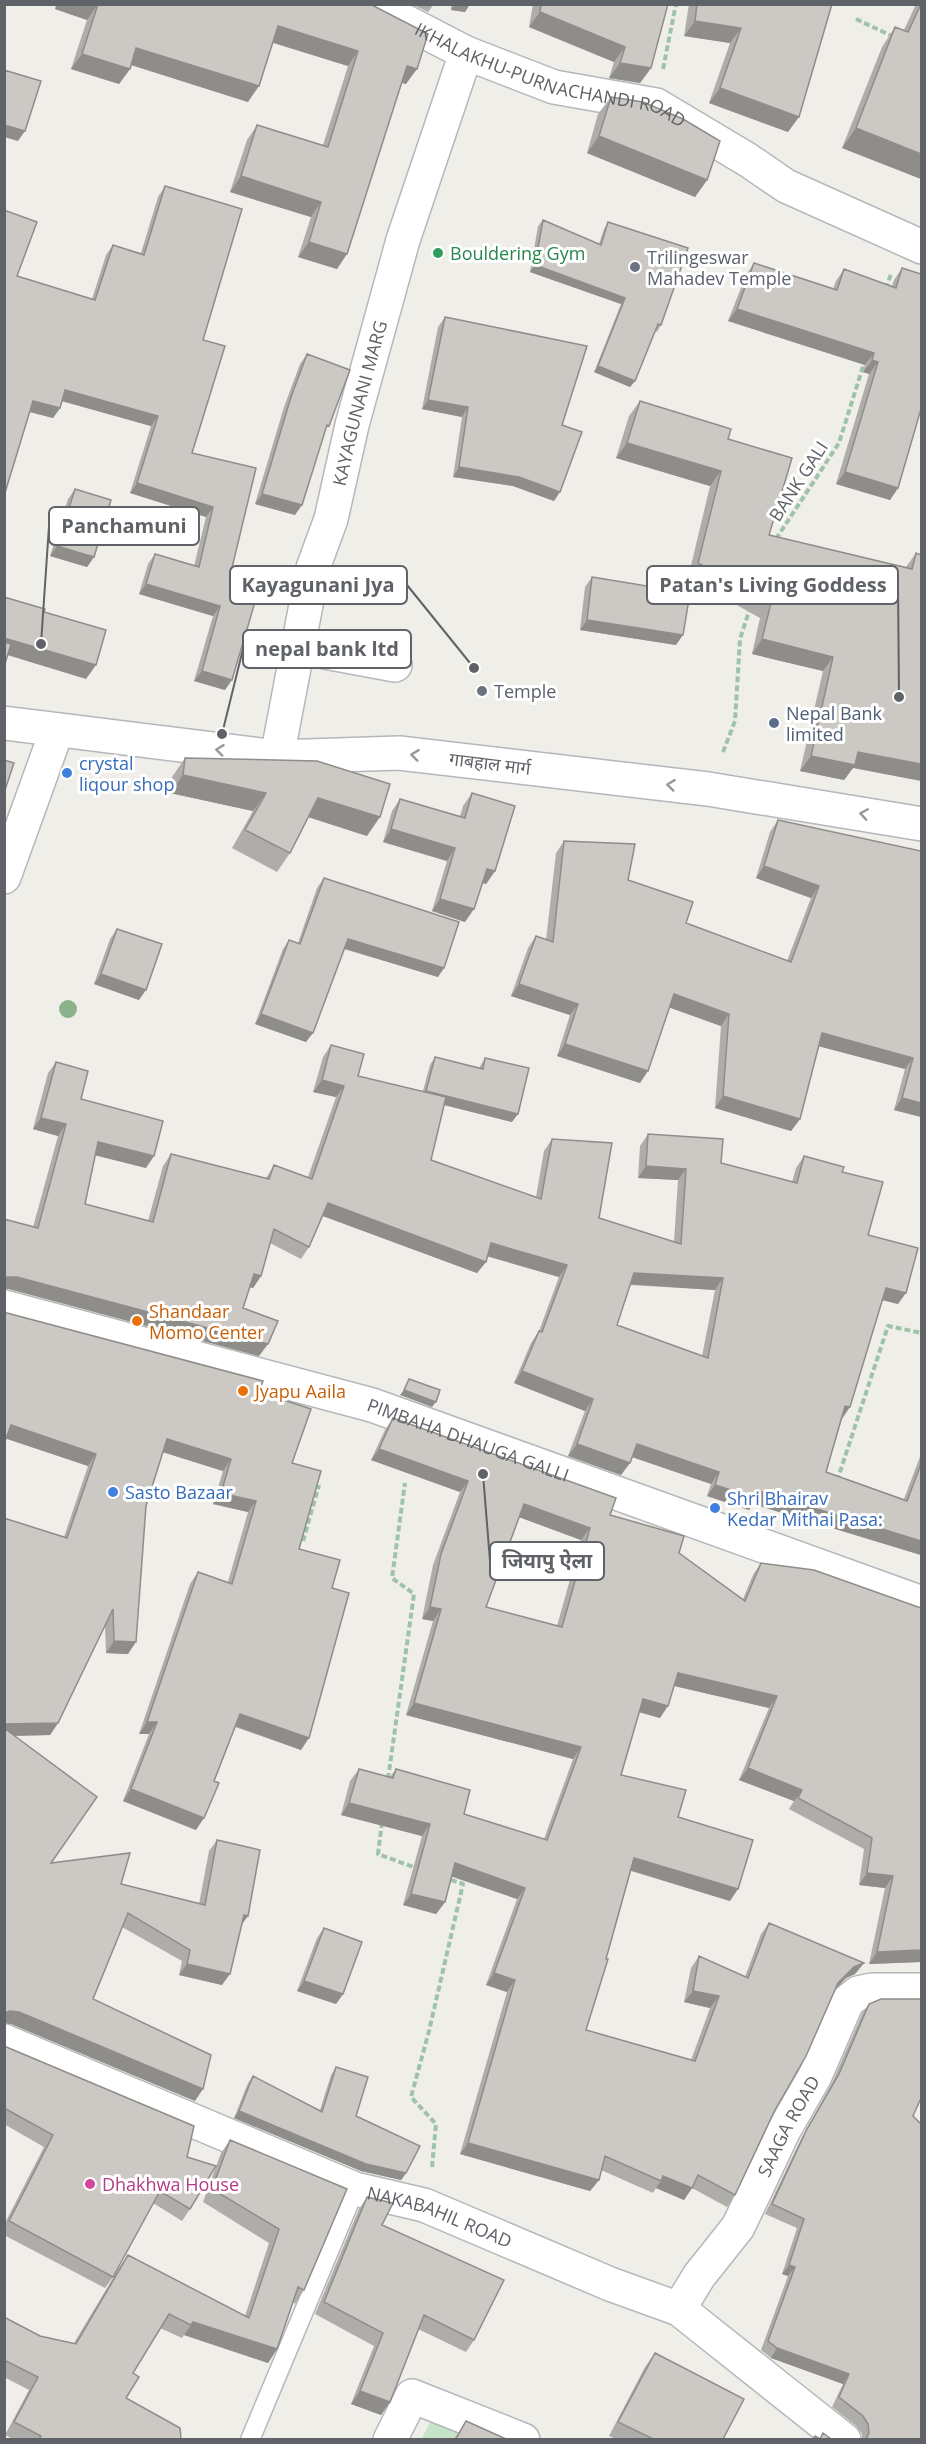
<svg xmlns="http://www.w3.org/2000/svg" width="926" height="2444" font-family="'Open Sans','Noto Sans Devanagari',sans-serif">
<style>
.green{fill:#c6e5c6}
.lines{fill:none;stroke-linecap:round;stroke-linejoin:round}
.service-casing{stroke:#b5b7bb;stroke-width:21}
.minor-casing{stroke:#b5b7bb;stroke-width:36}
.secondary-casing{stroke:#b4b6bb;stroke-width:36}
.path{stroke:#9ec3a9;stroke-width:4;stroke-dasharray:6 3;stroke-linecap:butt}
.service{stroke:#fff;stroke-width:18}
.minor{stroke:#fff;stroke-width:33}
.secondary{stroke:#fff;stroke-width:33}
.tree{fill:#8cb28b}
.wall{fill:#afada9;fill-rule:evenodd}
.shaded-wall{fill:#8f8d89}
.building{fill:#ccc9c4;stroke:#8f8d89;stroke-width:1.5;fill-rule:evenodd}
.oneway{stroke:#97999c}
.leisure-dot{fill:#2e9e5b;stroke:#fff;stroke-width:2}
.worship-dot{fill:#6b7280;stroke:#fff;stroke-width:2}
.service-dot{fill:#5c6f8a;stroke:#fff;stroke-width:2}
.shop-dot{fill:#3f7fe0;stroke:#fff;stroke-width:2}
.food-dot{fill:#e8710a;stroke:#fff;stroke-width:2}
.hotel-dot{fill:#d1479c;stroke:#fff;stroke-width:2}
.labels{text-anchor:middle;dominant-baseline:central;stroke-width:6;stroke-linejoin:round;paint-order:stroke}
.street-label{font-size:18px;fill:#5f6267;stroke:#fff}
.leisure-label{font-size:18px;fill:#27864d;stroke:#fff;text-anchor:start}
.worship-label{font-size:18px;fill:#5b616d;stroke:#fff;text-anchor:start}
.service-label{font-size:18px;fill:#4e5e75;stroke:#fff;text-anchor:start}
.shop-label{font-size:18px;fill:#366cbe;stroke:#fff;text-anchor:start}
.food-label{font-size:18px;fill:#c56008;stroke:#fff;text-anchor:start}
.hotel-label{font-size:18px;fill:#b23c85;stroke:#fff;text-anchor:start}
.leader{fill:none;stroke:#5f6267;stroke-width:2}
.callout-dot{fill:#5f6267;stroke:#fff;stroke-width:2}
.callout{fill:#fff;stroke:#5f6267;stroke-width:2}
.callout-label{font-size:20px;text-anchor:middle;font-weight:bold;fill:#5f6267}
</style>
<rect width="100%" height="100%" fill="#f0eee8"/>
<path class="green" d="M437,2409L491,2440H421Z"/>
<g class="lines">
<defs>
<path id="service" d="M250,2440L355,2189"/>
<g id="minor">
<path id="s1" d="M367,4L387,12L466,53L554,87L656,105L748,160L786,186L922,247"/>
<path d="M298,647L395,665"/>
<path id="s2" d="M277,757L313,568L331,519L352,425L403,240L466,53"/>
<path d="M4,877L57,730"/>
<path id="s3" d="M4,1307L372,1405L922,1603"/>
<path id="s4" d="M4,2041L355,2189L424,2205L610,2284L679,2309L844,2440"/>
<path id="s5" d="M679,2309L699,2276L738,2227L784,2130L815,2076L847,2002L858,1993L872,1990H922"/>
<path d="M390,2440L412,2396L523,2440"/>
</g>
<path id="secondary" d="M4,723L277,757L399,753L708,789L922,824"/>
</defs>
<use href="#service" class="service-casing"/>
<use href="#minor" class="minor-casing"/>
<use href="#secondary" class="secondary-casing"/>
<path class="path" d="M856,19L894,37
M663,69L676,4
M886,289L891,274
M776,539L839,443L865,360
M723,752L735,721L740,639L750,608
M837,1481L888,1326L922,1333
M303,1541L319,1485
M388,1779L414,1594L392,1578L405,1483
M382,1822L378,1854L416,1868
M432,2167L436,2124L411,2097L429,2031L463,1884L446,1878"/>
<use href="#service" class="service"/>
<use href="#minor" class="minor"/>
<use href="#secondary" class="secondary"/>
</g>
<circle class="tree" cx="68" cy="1009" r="9"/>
<path class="wall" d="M56,4H370L406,84L402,83L337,269L298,257L311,217L230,192L247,140L257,125L323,145L348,66L273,43L248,102L131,65L130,69L119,84L71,69L87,20L55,9Z
M412,4H434L428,12Z
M451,4H470L465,12L451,10Z
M533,4H668L651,68L640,83L609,78L614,62L529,27Z
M689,4H832L788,132L709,103L730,43L684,36Z
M916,4H921V179L842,148L882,47L895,27L904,30Z
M611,97L707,180L695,197L587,153L598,114Z
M165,186L203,340L192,453L256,468L230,576L225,690L194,681L213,616L139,594L148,564L155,554L194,566L206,517L130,493L151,426L62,401L60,408L53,418L30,412L17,276L92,299L106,255L113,245L141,253L158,197Z
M543,220L599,244L604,229L608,222L661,325L657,332L655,331L635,381L630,387L594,372L621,304L530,272L538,226Z
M754,263L833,289L836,281L844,269L892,286L894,280L902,268L898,488L890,500L836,484L869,374L863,372L865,365L728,321L746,275Z
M445,317L562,425L554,501L513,486L453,477L462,417L422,409L438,327Z
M307,354L325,432L295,515L255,504L284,407L300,364Z
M640,401L728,439L769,535L906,567L916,553L921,555L853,768L844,780L800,771L823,671L752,654L760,618L688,578L710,486L616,458L629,416Z
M75,489L94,557L87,567L50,556L68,499Z
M592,577L676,645L580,630L585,587Z
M185,758L367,836L308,817L290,853L277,872L232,848L253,811L170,793L172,777Z
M472,793L495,871L486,884L482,883L465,922L432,911L447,861L383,842L392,811L400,799L460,816L463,806Z
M778,820L921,851V1117L894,1110L905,1069L819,1046L800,1119L791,1131L715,1108L721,1026L669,1007L640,1083L557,1056L570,1015L511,996L528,948L536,936L546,940L556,853L564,841L628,880L686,923L787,961L811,898L756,878L770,832Z
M324,878L438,977L344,949L306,1042L255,1024L283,949L289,940L298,943L317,888Z
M117,929L139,1000L94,984L110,939Z
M331,1045L358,1076L423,1091L430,1065L435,1057L479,1068L485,1058L512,1122L444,1105L431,1160L536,1197L544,1151L552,1139L599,1218L674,1242L678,1180L638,1178L640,1146L648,1134L721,1163L792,1182L796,1168L804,1156L842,1172L898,1304L882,1300L842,1419L826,1472L904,1499L921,1454V1555L753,1504L749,1510L707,1496L711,1484L632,1457L621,1475L568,1456L585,1411L514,1383L531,1343L539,1331L559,1277L487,1256L486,1262L477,1273L323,1216L309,1247L301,1259L270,1243L261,1276L253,1288L250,1287L243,1308L259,1356L9,1289H4V1219L33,1227L58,1136L33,1129L48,1073L56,1062L81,1099L146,1168L95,1155L85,1204L148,1221L163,1166L171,1154L266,1178L274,1165L308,1177L336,1097L313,1092L323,1057ZM630,1285L715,1290L702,1356L617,1325Z
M7,1313L259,1392L292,1463L299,1549L332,1588L301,1750L235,1727L196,1830L123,1801L149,1734H139L190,1584L198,1572L228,1582L248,1512L213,1504L223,1471L163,1452L146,1506L128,1654L106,1653L105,1626L58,1723L50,1735L14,1736L51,1863L121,1884L199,1904L209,1851L217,1840L242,1924L222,1985L179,1975L182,1961L122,1927L93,1999L195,2101L11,2024L4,2023V1518L64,1537L88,1466L6,1438Z
M393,1418L610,1515L679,1553L743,1599L753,1575L761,1563L921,1608V1962L869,1964L885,1888L859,1885L864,1849L789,1809L794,1801L739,1780L769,1708L674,1686L660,1718L639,1712L621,1775L678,1817L730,1901L631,1871L586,2030L691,2060L710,2008L684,2002L691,1968L699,1956L745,1977L761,1934L769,1923L864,1963L855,1974L846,1978L835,1989L775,2110L735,2195L727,2207L692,2188L684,2200L656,2188L653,2193L601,2170L599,2180L590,2191L460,2154L507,1992L486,1985L517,1899L452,1876L445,1902L436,1914L403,1905L422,1836L341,1815L350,1781L359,1769L390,1777L396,1769L464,1814L544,1839L573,1759L406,1715L433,1621L422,1619L433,1565L460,1492L371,1460L385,1430ZM519,1517L581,1540L557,1626L486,1607Z
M324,1928L343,1994L336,2004L297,1991L317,1938Z
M869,2004L913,2116L921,2439H862V2434L856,2426L832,2407L843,2384L771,2358L761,2350L788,2276L782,2274L797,2228L765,2214L801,2139L832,2083L862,2014Z
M4,2046L187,2157L190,2209L182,2221L153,2203L113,2277L105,2288L4,2235V2225L44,2147L4,2124Z
M336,2067L356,2116L406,2173L401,2180L361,2171L234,2118L248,2083L253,2076L320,2110L331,2075Z
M230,2140L347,2189L304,2290L295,2304L293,2302L277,2349L268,2363L184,2335L182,2338L160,2328L133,2373L126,2398L181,2439H13L5,2435L29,2390L4,2377V2317L40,2336L74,2343L119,2268L128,2255L245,2316L269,2243L203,2202L221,2153Z
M367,2197L382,2225L474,2340L466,2352L418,2329L390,2402L381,2415L351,2404L374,2346L315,2314L359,2209Z
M655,2353L723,2439H616L609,2436L645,2367Z
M466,2421L506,2439H454Z"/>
<path class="shaded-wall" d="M58,4H98L87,20L55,9Z
M455,4H470L465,12L451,10Z
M540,12L625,47L614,62L529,27Z
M695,21L741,28L730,43L684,36Z
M278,26L358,51L348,66L268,41Z
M136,48L259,86L248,102L125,63Z
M82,54L130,69L119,84L71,69Z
M620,63L651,68L640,83L609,78Z
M407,66L417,69L406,84L396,81Z
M720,88L799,117L788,132L709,103Z
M4,125L25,131L18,141L4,137Z
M856,128L921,154V179L842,148Z
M599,136L707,180L695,197L587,153Z
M241,176L321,202L311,217L230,192Z
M309,242L347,254L337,269L298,257Z
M535,265L625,298L621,304L530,272Z
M737,309L874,353L865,365L728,321Z
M872,360L878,362L869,374L863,372Z
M598,366L635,381L630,387L594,372Z
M65,390L158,416L151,426L58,400Z
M428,400L468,407L462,417L422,409Z
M33,401L60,408L53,418L26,411Z
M627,443L721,471L710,486L616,458Z
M459,467L519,477L560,492L554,501L513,486L453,477Z
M845,472L898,488L890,500L836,484Z
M137,483L213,507L206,517L130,493Z
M262,494L302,505L295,515L255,504Z
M57,546L94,557L87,567L50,556Z
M146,584L220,606L213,616L139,594Z
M587,620L683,635L676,645L580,630Z
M4,638L96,665L86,679L4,654Z
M762,639L833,657L823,671L752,654Z
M202,671L232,680L225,690L194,681Z
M858,752L921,764V781L853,768L844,780L800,771L811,756Z
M183,775L266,793L253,811L170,793Z
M318,798L380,817L367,836L305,816Z
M391,829L455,848L447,861L383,842Z
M764,866L819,886L811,898L756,878Z
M487,869L495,871L486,884L478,881Z
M440,899L474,909L465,922L432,911Z
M348,939L444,968L438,977L342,948Z
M101,974L146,990L139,1000L94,984Z
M519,984L578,1004L570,1015L511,996Z
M674,994L729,1014L721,1026L665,1006Z
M261,1014L313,1033L306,1042L255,1024Z
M822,1033L913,1058L905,1069L814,1045Z
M565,1044L648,1071L640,1083L557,1056Z
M322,1080L344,1086L336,1097L313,1092Z
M426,1091L518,1114L512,1122L420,1099Z
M723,1096L800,1119L791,1131L715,1108Z
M902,1098L921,1103V1117L894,1110Z
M41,1118L66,1124L58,1136L33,1129Z
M98,1142L154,1156L146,1168L90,1154Z
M646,1166L686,1169L678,1180L638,1178Z
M328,1203L486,1262L477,1273L320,1215Z
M491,1243L567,1265L559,1277L483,1255Z
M634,1273L723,1278L715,1290L626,1284Z
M254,1274L261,1276L253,1288L245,1286Z
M7,1277H17L268,1344L259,1356L9,1289H4V1279Z
M886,1288L906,1293L898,1304L878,1299Z
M522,1371L593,1399L585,1411L514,1383Z
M404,1390L436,1402L432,1407L400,1395Z
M845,1406L850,1407L842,1419Z
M11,1425L96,1454L88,1466L4,1438Z
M167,1439L231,1459L223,1471L159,1451Z
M577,1444L630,1463L621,1475L568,1456Z
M637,1444L719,1472L711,1484L629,1456Z
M379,1449L468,1481L460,1492L371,1460Z
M715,1485L759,1491L921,1541V1555L753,1504L749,1510L707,1496Z
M221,1493L256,1501L248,1512L213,1504Z
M524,1504L590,1528L581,1540L516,1516Z
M430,1607L441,1609L433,1621L422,1619Z
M114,1641L136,1642L128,1654L106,1653Z
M678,1673L777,1696L769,1708L670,1685Z
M643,1699L668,1706L660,1718L635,1711Z
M414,1703L581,1747L573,1759L406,1715Z
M240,1714L309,1738L301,1750L232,1725Z
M147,1722H157L149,1734H139Z
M58,1723L50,1735L4,1736V1724Z
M748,1768L802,1790L794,1801L739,1780Z
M131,1789L204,1818L196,1830L123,1801Z
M349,1803L430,1824L422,1836L341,1815Z
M634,1858L738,1889L730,1901L626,1869Z
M455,1863L525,1888L517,1899L447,1875Z
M867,1873L893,1876L885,1888L859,1885Z
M411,1894L445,1902L436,1914L403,1905Z
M244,1915L248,1916L240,1927Z
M921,1950V1962L869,1964L877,1952Z
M864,1963L855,1974L846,1978L830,1995L838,1983L854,1967Z
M187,1964L230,1974L222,1985L179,1975Z
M494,1973L515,1980L507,1992L486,1985Z
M304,1981L343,1994L336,2004L297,1991Z
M693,1991L719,1996L710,2008L684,2002Z
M10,2011L19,2012L203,2089L195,2101L11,2024L4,2023V2013Z
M239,2111L406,2173L401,2180L361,2171L234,2118Z
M468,2143L599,2180L590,2191L460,2154Z
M663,2176L692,2188L684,2200L656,2188L661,2181Z
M789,2265L795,2267L788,2276L782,2274Z
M193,2322L277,2349L268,2363L184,2335Z
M777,2348L849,2374L843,2384L771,2358Z
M360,2391L390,2402L381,2415L351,2404Z"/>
<path class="building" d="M98,4H370L428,34L417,69L407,66L347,254L309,242L321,202L241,176L257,125L328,147L358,51L278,26L259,86L136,48L130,69L82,54Z
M541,4H668L651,68L620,63L625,47L540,12Z
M697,4H832L799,117L720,88L741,28L695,21Z
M921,4V154L856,128L895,27L908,32Z
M4,70L41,81L25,131L4,125Z
M611,97L643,102L683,119L720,141L707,180L599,136Z
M165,186L242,209L203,340L225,346L192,453L256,468L230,576L260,585L232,680L202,671L220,606L146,584L155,554L199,567L213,507L137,483L158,416L65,390L60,408L33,401L4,496V210L37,222L17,276L95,300L113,245L144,255Z
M543,220L601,245L608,222L688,248L661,325L658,324L635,381L598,366L625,298L535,265Z
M754,263L837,290L844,269L896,288L902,268L921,274V409L898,488L845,472L878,362L872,360L874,353L737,309Z
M445,317L587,346L562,425L582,432L560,492L519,477L459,467L468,407L428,400Z
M307,354L350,370L329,426L327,425L302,505L262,494L291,397Z
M640,401L731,429L728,439L792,458L769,535L912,569L916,553L921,555V764L858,752L855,765L811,756L833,657L762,639L771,603L698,563L721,471L627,443Z
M75,489L111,500L94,557L57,546Z
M592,577L690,593L683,635L587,620Z
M4,597L45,609L44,612L106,630L96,665L4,638Z
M4,642L11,644L4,667Z
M185,758L317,761L390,784L380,817L318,798L290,853L245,830L266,793L183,775Z
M4,760L14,763L4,793Z
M472,793L515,806L495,871L487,869L474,909L440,899L455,848L391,829L400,799L465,818Z
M778,820L921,851V1103L902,1098L913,1058L822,1033L800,1119L723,1096L729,1014L674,994L648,1071L565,1044L578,1004L519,984L536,936L553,942L564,841L635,844L628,880L693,902L686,923L791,962L819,886L764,866Z
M324,878L459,922L444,968L348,939L313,1033L261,1014L289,940L300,944Z
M117,929L162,944L146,990L101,974Z
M331,1045L364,1054L358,1076L446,1097L431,1160L541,1199L552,1139L612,1143L599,1218L681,1244L686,1169L646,1166L648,1134L723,1139L721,1163L797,1183L804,1156L844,1167L842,1172L883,1182L868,1235L918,1248L906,1293L886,1288L850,1407L845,1406L826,1472L907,1501L921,1464V1541L759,1491L757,1498L715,1485L719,1472L637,1444L630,1463L577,1444L593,1399L522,1371L539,1331L542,1332L567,1265L491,1243L486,1262L328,1203L309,1247L274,1229L261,1276L254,1274L243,1308L278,1321L268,1344L17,1277H7L4,1279V1219L38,1228L66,1124L41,1118L56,1062L88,1071L81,1099L163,1121L154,1156L98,1142L85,1204L153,1222L171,1154L269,1179L274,1165L312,1179L344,1086L322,1080ZM634,1273L723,1278L708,1358L617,1325Z
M435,1057L483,1069L485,1058L529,1068L518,1114L426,1091Z
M4,1312L7,1313L263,1381L259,1392L311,1409L292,1463L321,1471L299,1549L340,1560L332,1588L349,1593L309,1738L240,1714L214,1781L219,1783L204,1818L131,1789L157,1722H147L198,1572L232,1584L256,1501L221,1493L231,1459L167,1439L146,1506L136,1642L114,1641L113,1609L58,1723L4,1724V1518L67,1538L96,1454L11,1425L4,1444Z
M409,1379L440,1390L436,1402L404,1390Z
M393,1418L616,1498L610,1515L684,1536L679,1553L745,1601L761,1563L814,1570L921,1608V1950L877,1952L893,1876L867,1873L872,1838L798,1798L802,1790L748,1768L777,1696L678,1673L668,1706L643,1699L621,1775L686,1790L678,1817L753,1840L738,1889L634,1858L606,1959H608L586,2030L695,2061L719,1996L693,1991L699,1956L748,1978L769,1923L864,1963L854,1967L838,1983L806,2056L775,2110L735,2195L698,2175L692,2188L663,2176L661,2181L605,2156L599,2180L468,2143L515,1980L494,1973L525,1888L455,1863L445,1902L411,1894L430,1824L349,1803L359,1769L393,1778L396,1769L470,1790L464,1814L547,1840L581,1747L414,1703L441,1609L430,1607L441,1554L468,1481L379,1449ZM524,1504L590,1528L562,1627L486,1607Z
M4,1728L97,1797L51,1863L130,1853L121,1884L205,1905L217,1840L260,1850L248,1916L244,1915L230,1974L187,1964L190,1950L128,1913L93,1999L211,2055L203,2089L19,2012L10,2011L4,2013Z
M324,1928L362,1942L343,1994L304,1981Z
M881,1999H921V2098L913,2116L921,2124V2439H866L869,2433L868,2424L863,2416L839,2397L849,2374L777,2348L768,2341L795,2267L789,2265L804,2219L772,2204L807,2129L839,2074L869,2004Z
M4,2046L194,2126L187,2157L216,2166L190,2209L160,2191L113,2277L9,2221L53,2135L4,2108Z
M336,2067L368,2077L356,2116L420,2146L406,2173L366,2164L239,2111L253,2076L322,2112Z
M230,2140L347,2189L304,2290L298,2287L277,2349L193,2322L191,2325L169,2314L133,2373L139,2377L126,2398L180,2428L181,2439H39L41,2436L14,2422L38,2377L4,2360V2317L40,2336L76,2344L128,2255L249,2318L279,2229L212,2189Z
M367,2197L393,2203L382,2225L504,2280L474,2340L424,2315L390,2402L360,2391L383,2333L324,2302Z
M655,2353L744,2399L723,2439H653L618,2422Z
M466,2421L506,2439H456Z
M823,2433L831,2439H813L815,2436L820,2439Z"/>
<defs><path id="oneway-chevron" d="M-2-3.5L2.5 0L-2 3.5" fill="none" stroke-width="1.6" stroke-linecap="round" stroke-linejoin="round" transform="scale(1.5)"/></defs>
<g class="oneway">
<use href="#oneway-chevron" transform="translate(220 750) rotate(-173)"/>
<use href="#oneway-chevron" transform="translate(415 755) rotate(-173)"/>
<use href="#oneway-chevron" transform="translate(671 785) rotate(-173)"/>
<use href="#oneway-chevron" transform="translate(864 814) rotate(-171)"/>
</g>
<circle class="leisure-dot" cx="438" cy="253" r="6"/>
<g class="worship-dot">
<circle cx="635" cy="267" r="6"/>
<circle cx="482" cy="691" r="6"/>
</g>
<circle class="service-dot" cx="774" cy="723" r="6"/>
<g class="shop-dot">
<circle cx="67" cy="773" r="6"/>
<circle cx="113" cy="1492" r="6"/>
<circle cx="715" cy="1508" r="6"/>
</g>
<g class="food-dot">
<circle cx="137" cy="1321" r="6"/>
<circle cx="243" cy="1391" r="6"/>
</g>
<circle class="hotel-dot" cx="90" cy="2184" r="6"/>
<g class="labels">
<g class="street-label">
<text stroke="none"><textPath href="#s1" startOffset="198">IKHALAKHU-PURNACHANDI ROAD</textPath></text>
<text stroke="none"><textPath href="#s2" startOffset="364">KAYAGUNANI MARG</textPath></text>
<text transform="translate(798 481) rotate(-57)">BANK GALI</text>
<text transform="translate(490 763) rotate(7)">गाबहाल मार्ग</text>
<text stroke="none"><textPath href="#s3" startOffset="483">PIMBAHA DHAUGA GALLI</textPath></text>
<text stroke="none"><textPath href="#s5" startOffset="214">SAAGA ROAD</textPath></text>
<text stroke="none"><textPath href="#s4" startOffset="470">NAKABAHIL ROAD</textPath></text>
</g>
<g class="leisure-label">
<text x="450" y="253">Bouldering Gym</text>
</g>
<g class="worship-label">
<text x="647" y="257">Trilingeswar<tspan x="647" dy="21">Mahadev Temple</tspan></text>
<text x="494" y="691">Temple</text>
</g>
<g class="service-label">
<text x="786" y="713">Nepal Bank<tspan x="786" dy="21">limited</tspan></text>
</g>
<g class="shop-label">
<text x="79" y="763">crystal<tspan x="79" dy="21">liqour shop</tspan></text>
<text x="125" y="1492">Sasto Bazaar</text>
<text x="727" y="1498">Shri Bhairav<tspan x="727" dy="21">Kedar Mithai Pasa:</tspan></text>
</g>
<g class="food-label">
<text x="149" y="1311">Shandaar<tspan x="149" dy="21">Momo Center</tspan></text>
<text x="255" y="1391">Jyapu Aaila</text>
</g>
<g class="hotel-label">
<text x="102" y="2184">Dhakhwa House</text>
</g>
</g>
<path class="leader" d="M41 644L49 526M899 697L898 585M474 668L407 585M222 734L243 649M483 1474L490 1561"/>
<g class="callout-dot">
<circle cx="41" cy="644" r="6"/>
<circle cx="899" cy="697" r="6"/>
<circle cx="474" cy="668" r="6"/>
<circle cx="222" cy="734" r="6"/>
<circle cx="483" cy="1474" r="6"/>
</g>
<g class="callout">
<rect x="49" y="507" width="150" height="38" rx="6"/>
<rect x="647" y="566" width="251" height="38" rx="6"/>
<rect x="230" y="566" width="177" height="38" rx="6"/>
<rect x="243" y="630" width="168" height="38" rx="6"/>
<rect x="490" y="1542" width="114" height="38" rx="6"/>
</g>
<g class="callout-label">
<text x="124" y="533">Panchamuni</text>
<text x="773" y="592">Patan's Living Goddess</text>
<text x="318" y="592">Kayagunani Jya</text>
<text x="327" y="656">nepal bank ltd</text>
<text x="547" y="1568">जियापु ऐला</text>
</g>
<rect width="926" height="2444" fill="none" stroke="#5f6267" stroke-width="12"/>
</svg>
